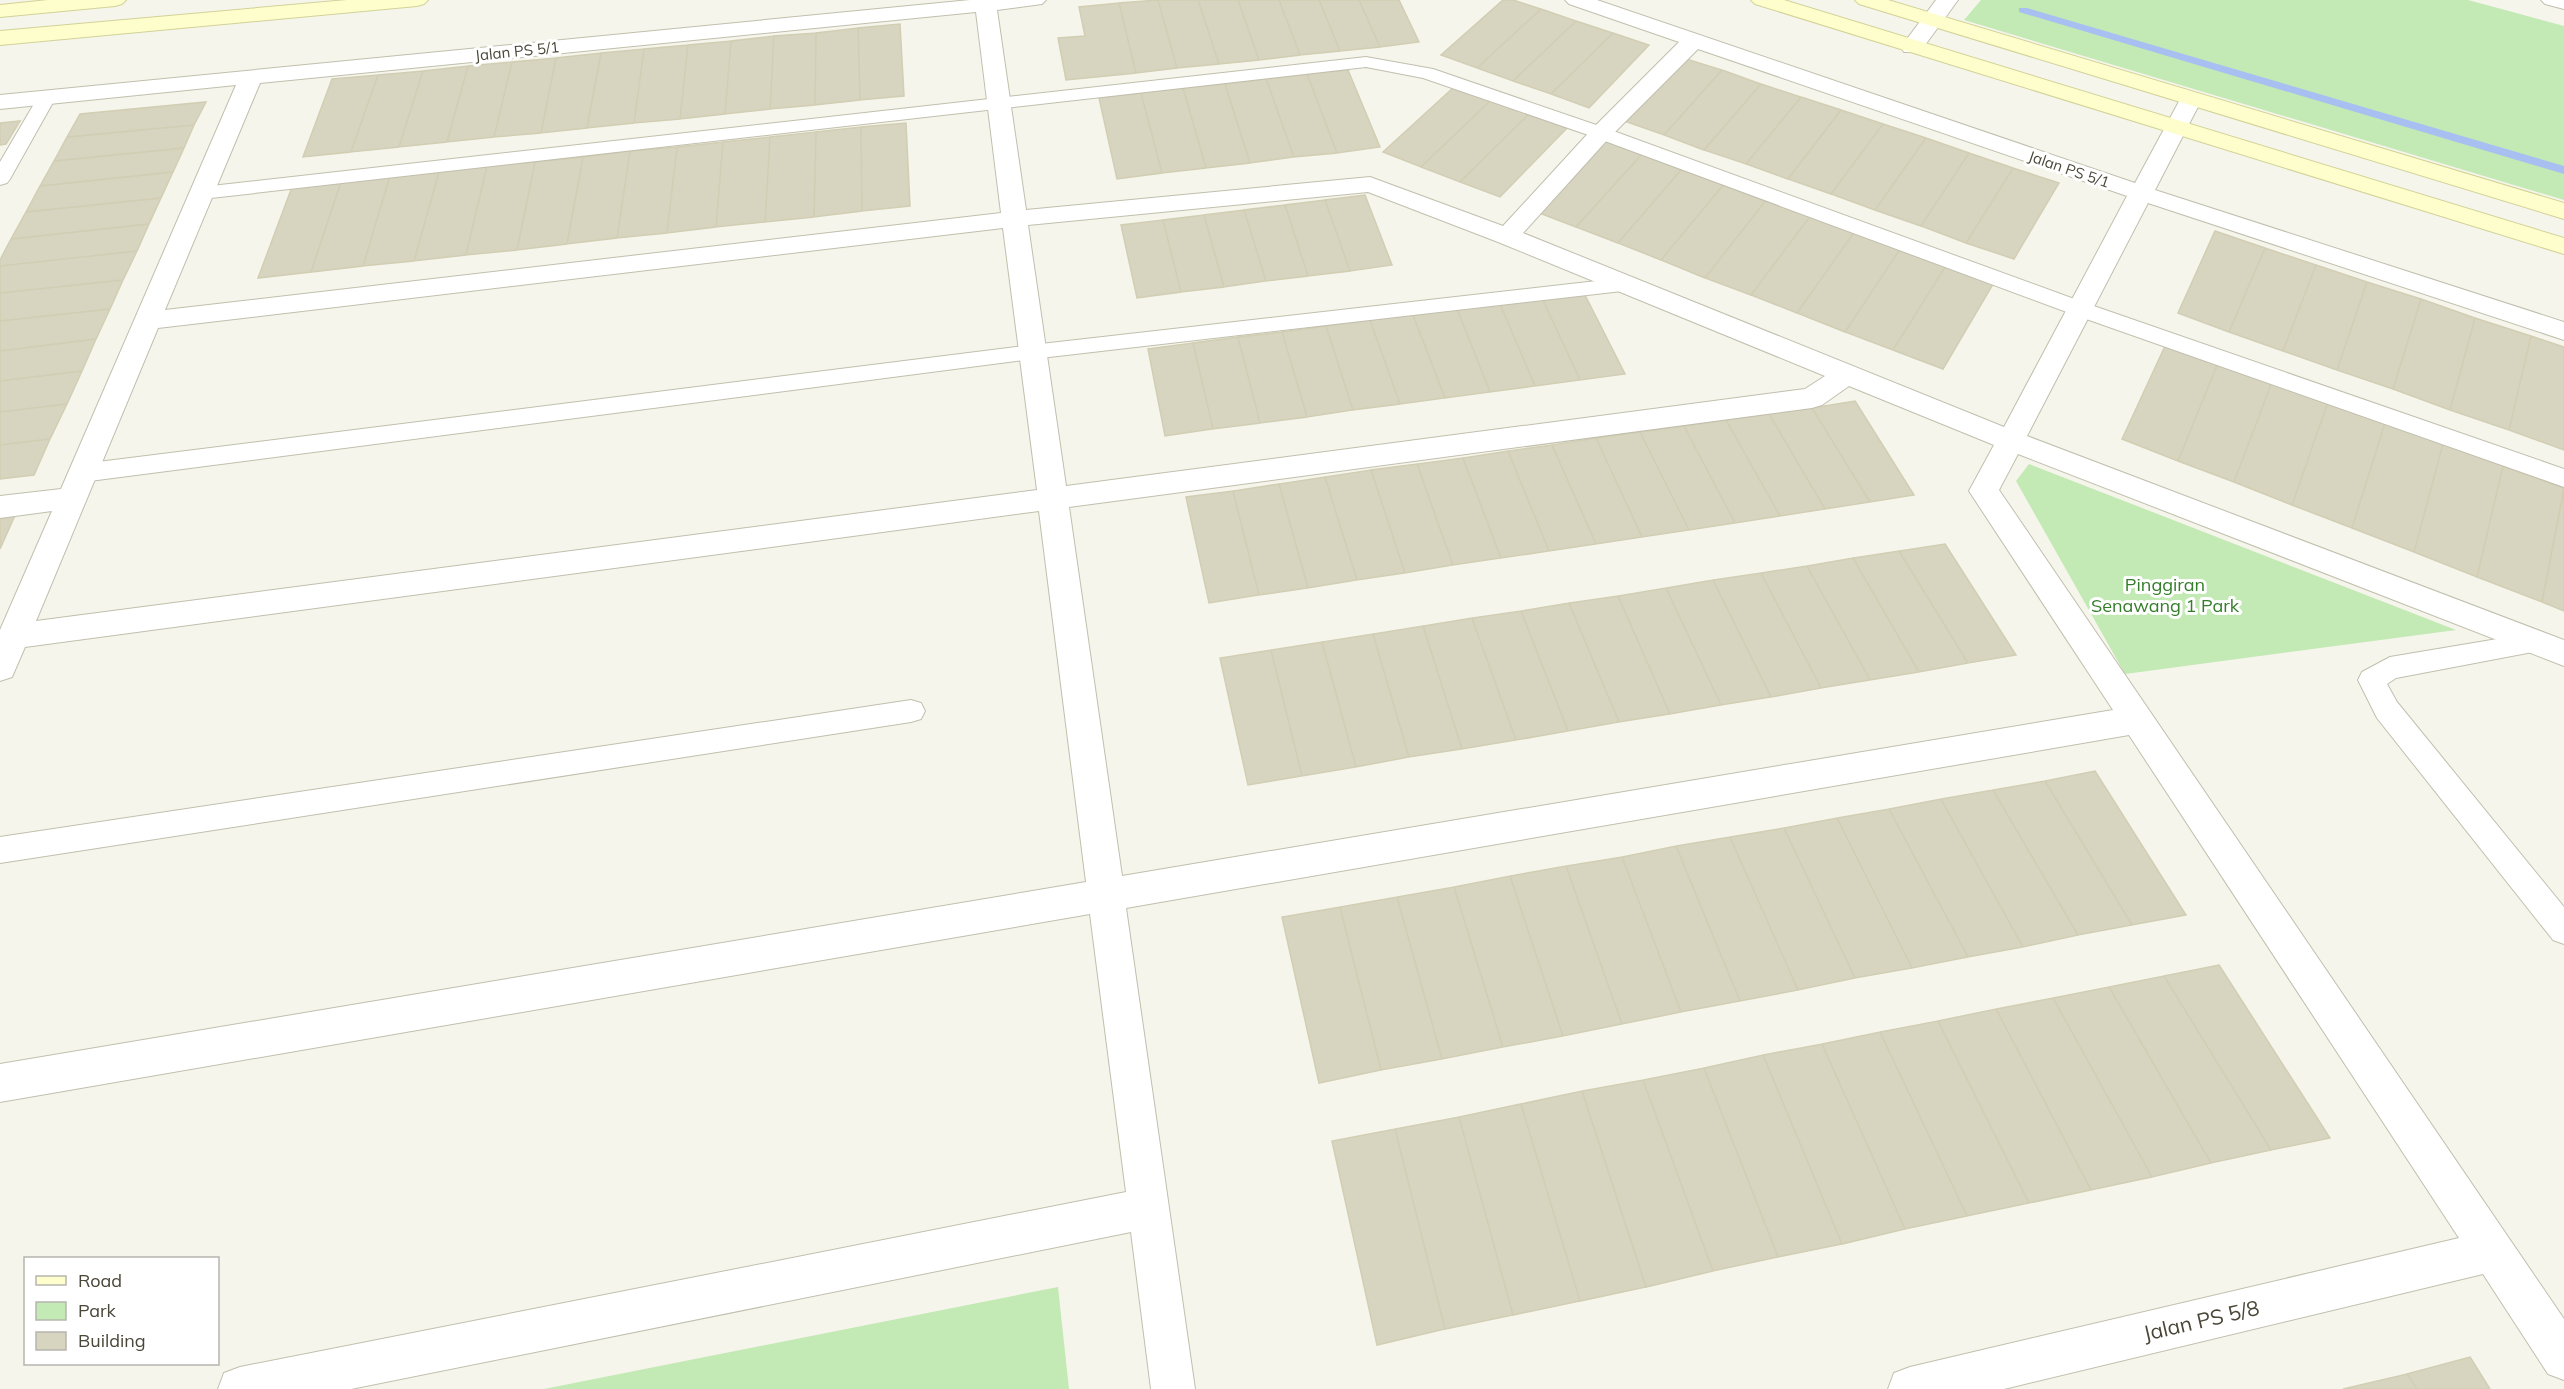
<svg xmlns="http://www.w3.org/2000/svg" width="2564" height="1389" font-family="Mulish,sans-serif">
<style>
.green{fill:#c3e9b4}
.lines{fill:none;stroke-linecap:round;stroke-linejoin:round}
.stream{fill:#a8c0f1;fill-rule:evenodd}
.building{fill:#d7d4c0;stroke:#d2ceb3;stroke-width:1.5}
.lane-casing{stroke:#c1bfad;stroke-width:2}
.street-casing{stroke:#c1bfad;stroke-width:2}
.secondary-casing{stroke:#d2d298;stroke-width:2}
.lane{fill:#fff;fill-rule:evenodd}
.street{fill:#fff;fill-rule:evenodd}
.secondary{fill:#fdfecb;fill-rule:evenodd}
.labels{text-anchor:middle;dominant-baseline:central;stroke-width:6;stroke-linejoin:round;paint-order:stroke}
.far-street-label{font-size:15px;fill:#4a4738;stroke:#fff}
.park-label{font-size:18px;fill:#347d2a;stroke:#fff}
.near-street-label{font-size:21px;fill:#4a4738;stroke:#fff}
</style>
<rect width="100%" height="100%" fill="#f5f5eb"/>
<path class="green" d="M1981,0H2468L2564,26V200L1964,20Z
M2029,464L2456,630L2125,674L2016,481Z
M1058,1287L1069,1389H544Z"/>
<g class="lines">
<path class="stream" d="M2019,8H2027L2564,166V174L2019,12Z"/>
</g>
<path class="building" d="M1158,0L1177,68L1136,73L1119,3Z
M1158,0H1198L1219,64L1177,68Z
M1198,0H1238L1259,60L1219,64Z
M1238,0H1279L1300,55L1259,60Z
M1279,0H1319L1340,51L1300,55Z
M1319,0H1359L1380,47L1340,51Z
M1359,0H1399L1419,42L1380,47Z
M1503,0H1513L1541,9L1477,68L1441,55Z
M1119,3L1136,73L1066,80L1058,38L1085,36L1079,7Z
M1541,9L1576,21L1513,81L1477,68Z
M1576,21L1613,33L1551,94L1513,81Z
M900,24L904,96L860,100L858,28Z
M858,28L860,100L815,105L816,33Z
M816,33L815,105L770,109L774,36Z
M1613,33L1649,45L1589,108L1551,94Z
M774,36L770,109L725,114L731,41Z
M731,41L725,114L680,119L688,45Z
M688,45L680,119L634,123L644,49Z
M644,49L634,123L587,128L601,53Z
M601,53L587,128L541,133L556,58Z
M556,58L541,133L494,137L512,62Z
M1683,58L1722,70L1664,135L1624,121Z
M512,62L494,137L447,142L468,66Z
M468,66L447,142L399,147L423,71Z
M1348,70L1380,147L1337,153L1307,74Z
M1722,70L1761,84L1704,150L1664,135Z
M423,71L399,147L351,152L378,75Z
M1307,74L1337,153L1294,157L1266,79Z
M378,75L351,152L303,157L332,79Z
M1266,79L1294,157L1250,163L1225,84Z
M1225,84L1250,163L1206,168L1183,88Z
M1761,84L1801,97L1746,164L1704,150Z
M1455,86L1492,99L1421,167L1383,152Z
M1183,88L1206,168L1162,173L1141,93Z
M1141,93L1162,173L1117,179L1099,98Z
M1801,97L1841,110L1788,179L1746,164Z
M1492,99L1530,113L1460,182L1421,167Z
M206,102L194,125L67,137L80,114Z
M1841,110L1883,124L1831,194L1788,179Z
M1530,113L1568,127L1500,197L1460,182Z
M20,121L6,144L0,145V123Z
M906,123L910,206L862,211L861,127Z
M1883,124L1926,138L1875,210L1831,194Z
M194,125L184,148L54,161L67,137Z
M861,127L862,211L814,217L816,132Z
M816,132L814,217L765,222L770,137Z
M770,137L765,222L716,227L723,142Z
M1926,138L1969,153L1921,226L1875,210Z
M1601,139L1642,154L1576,227L1534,211Z
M723,142L716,227L667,233L677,147Z
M677,147L667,233L617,238L630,151Z
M184,148L173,172L40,186L54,161Z
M630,151L617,238L567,244L583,157Z
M1969,153L2013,168L1966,243L1921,226Z
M1642,154L1682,169L1618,243L1576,227Z
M583,157L567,244L517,250L535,162Z
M535,162L517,250L466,255L487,166Z
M487,166L466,255L414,261L439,172Z
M2013,168L2059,183L2014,259L1966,243Z
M1682,169L1724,184L1661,260L1618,243Z
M173,172L161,198L26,212L40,186Z
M439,172L414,261L363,266L390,176Z
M390,176L363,266L311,272L341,182Z
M341,182L311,272L258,278L292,187Z
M1724,184L1767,199L1705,278L1661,260Z
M1365,195L1392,265L1350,271L1325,200Z
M161,198L149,224L11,239L26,212Z
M1767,199L1811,215L1751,295L1705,278Z
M1325,200L1350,271L1308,276L1285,205Z
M1285,205L1308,276L1266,281L1244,210Z
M1244,210L1266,281L1224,287L1204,215Z
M1204,215L1224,287L1181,292L1163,220Z
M1811,215L1855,231L1797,313L1751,295Z
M1163,220L1181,292L1137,298L1121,225Z
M149,224L137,251L0,266V260L11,239Z
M1855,231L1901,248L1845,332L1797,313Z
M2215,231L2265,248L2229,332L2178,313Z
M1901,248L1947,264L1893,350L1845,332Z
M2265,248L2316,265L2283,351L2229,332Z
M137,251L123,280L0,293V266Z
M1947,264L1995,281L1943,369L1893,350Z
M2316,265L2367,282L2337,370L2283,351Z
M123,280L110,309L0,321V293Z
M2367,282L2421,299L2393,389L2337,370Z
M1584,293L1625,374L1580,380L1542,298Z
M1542,298L1580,380L1535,386L1500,304Z
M2421,299L2475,318L2450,410L2393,389Z
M1500,304L1535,386L1490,392L1457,309Z
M110,309L96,339L0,351V321Z
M1457,309L1490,392L1445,398L1413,315Z
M1413,315L1445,398L1400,404L1370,320Z
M2475,318L2531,336L2509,430L2450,410Z
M1370,320L1400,404L1353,410L1326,326Z
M1326,326L1353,410L1307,417L1282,332Z
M1282,332L1307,417L1260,423L1238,337Z
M2531,336L2564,347V450L2509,430Z
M1238,337L1260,423L1213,429L1193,343Z
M96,339L82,371L0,381V351Z
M1193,343L1213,429L1165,436L1148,349Z
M2166,344L2218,363L2178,461L2122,439Z
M2218,363L2272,382L2234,482L2178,461Z
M82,371L67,404L0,412V381Z
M2272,382L2328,402L2292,505L2234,482Z
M1855,401L1914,495L1870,502L1812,408Z
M2328,402L2385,423L2352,528L2292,505Z
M67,404L50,439L0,445V412Z
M1812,408L1870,502L1825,509L1769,414Z
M1769,414L1825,509L1780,516L1726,420Z
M1726,420L1780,516L1735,523L1684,426Z
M2385,423L2443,444L2414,552L2352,528Z
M1684,426L1735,523L1689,530L1640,432Z
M1640,432L1689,530L1642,537L1596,438Z
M1596,438L1642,537L1596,544L1552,445Z
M50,439L34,475L0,479V445Z
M2443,444L2503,466L2477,577L2414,552Z
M1552,445L1596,544L1549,551L1508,451Z
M1508,451L1549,551L1501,558L1463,458Z
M1463,458L1501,558L1453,565L1417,464Z
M1417,464L1453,565L1405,573L1371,470Z
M2503,466L2564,488L2542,602L2477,577Z
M1371,470L1405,573L1357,580L1325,477Z
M1325,477L1357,580L1308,588L1279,484Z
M1279,484L1308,588L1259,595L1233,491Z
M2564,490V611L2542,602Z
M1233,491L1259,595L1209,603L1186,497Z
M17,511L0,549V514Z
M1945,544L2016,655L1968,663L1899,551Z
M1899,551L1968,663L1919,672L1853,558Z
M1853,558L1919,672L1870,680L1807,566Z
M1807,566L1870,680L1821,688L1761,573Z
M1761,573L1821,688L1771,697L1713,580Z
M1713,580L1771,697L1721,705L1666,588Z
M1666,588L1721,705L1670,714L1618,596Z
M1618,596L1670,714L1619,722L1569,603Z
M1569,603L1619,722L1568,731L1521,611Z
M1521,611L1568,731L1516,740L1472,618Z
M1472,618L1516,740L1462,749L1423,626Z
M1423,626L1462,749L1409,757L1373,634Z
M1373,634L1409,757L1356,767L1322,642Z
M1322,642L1356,767L1302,776L1271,650Z
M1271,650L1302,776L1248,785L1220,658Z
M2095,771L2186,915L2132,925L2045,781Z
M2045,781L2132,925L2078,935L1993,790Z
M1993,790L2078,935L2023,947L1941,799Z
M1941,799L2023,947L1968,957L1889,809Z
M1889,809L1968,957L1912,968L1837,818Z
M1837,818L1912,968L1855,978L1784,828Z
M1784,828L1855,978L1798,990L1730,837Z
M1730,837L1798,990L1740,1001L1676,846Z
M1676,846L1740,1001L1681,1012L1622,857Z
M1622,857L1681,1012L1622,1024L1566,866Z
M1566,866L1622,1024L1563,1036L1510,876Z
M1510,876L1563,1036L1503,1047L1454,887Z
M1454,887L1503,1047L1442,1059L1397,897Z
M1397,897L1442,1059L1381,1070L1340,907Z
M1340,907L1381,1070L1319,1083L1282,917Z
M2219,965L2330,1138L2271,1150L2164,976Z
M2164,976L2271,1150L2211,1163L2109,987Z
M2109,987L2211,1163L2152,1177L2053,998Z
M2053,998L2152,1177L2091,1190L1996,1009Z
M1996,1009L2091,1190L2029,1203L1938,1021Z
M1938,1021L2029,1203L1967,1216L1880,1032Z
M1880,1032L1967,1216L1905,1229L1822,1044Z
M1822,1044L1905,1229L1842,1244L1763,1055Z
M1763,1055L1842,1244L1778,1257L1704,1068Z
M1704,1068L1778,1257L1713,1271L1643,1080Z
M1643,1080L1713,1271L1646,1287L1582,1091Z
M1582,1091L1646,1287L1580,1301L1521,1104Z
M1521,1104L1580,1301L1513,1315L1459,1117Z
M1459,1117L1513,1315L1445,1329L1395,1129Z
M1395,1129L1445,1329L1377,1345L1332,1141Z
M2470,1357L2490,1389H2417L2407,1374Z
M2407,1374L2417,1389H2343Z"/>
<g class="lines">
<defs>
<path id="lane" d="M1366,57L1433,69L1608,129L2088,304L2564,469V487L2072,314L1594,137L1423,78L1366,67L202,199L195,197L192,193L195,189L202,187Z
M47,91L56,97L10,179L7,183L0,185V162L38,97Z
M1623,278L1631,280L1634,285L1631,290L1032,359L82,482L74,479L70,473L74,467L82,464L1032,345Z
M2539,632L2548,635L2552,642L2548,649L2396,678L2387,684L2397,702L2564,907V944L2553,940L2377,718L2358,680L2362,672L2390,657Z
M911,700L921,703L925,711L921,719L911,722L0,863V837Z"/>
<path id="street" d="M970,0H1046L1042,4L997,10L1026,210L1370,177L1503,226L1593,128L1679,42L1569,4L1565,0H1597L2135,183L2183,94H2199L2202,99L2155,190L2564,322V340L2148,203L2027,436L2564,640V666L2018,454L1999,490L2564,1319V1380L2548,1374L2483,1274L2004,1389H1888L1894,1373L1910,1367L2459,1238L2129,735L1126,908L1195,1389H1151L1131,1232L351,1389H218L224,1373L240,1367L1126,1192L1090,914L0,1102V1064L1086,882L1039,511L25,647L12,677L0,681V630L52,511L0,518V496L61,489L236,85L0,109V95ZM976,12L1001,213L165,310L260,83ZM1698,49L2127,196L2004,427L1523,233L1609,138ZM1368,192L1498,242L1825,376L1805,389L1066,486L1028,225ZM1003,228L1037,490L36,621L158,328ZM1849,386L1994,445L1969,491L2113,710L1122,876L1069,507L1812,408L1822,405Z
M1936,0H1958L1920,52H1904L1901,47Z
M2541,0H2564V9L2545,4Z"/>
<path id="secondary" d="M48,0H126L122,4L115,6L0,17V5Z
M347,0H428L424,4L417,6L0,45V31Z
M1751,0H1784L2564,238V254L1755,4Z
M1855,0H1888L2564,203V219L1859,4Z"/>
</defs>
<use href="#lane" class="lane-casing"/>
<use href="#street" class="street-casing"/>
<use href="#secondary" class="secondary-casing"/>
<use href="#lane" class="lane"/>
<use href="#street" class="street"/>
<use href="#secondary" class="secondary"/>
</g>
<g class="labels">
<g class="far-street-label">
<text transform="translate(517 51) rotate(-6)">Jalan PS 5/1</text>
<text transform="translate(2069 169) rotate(19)">Jalan PS 5/1</text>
</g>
<g class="park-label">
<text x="2165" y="584">Pinggiran<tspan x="2165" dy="21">Senawang 1 Park</tspan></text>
</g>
<g class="near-street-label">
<text transform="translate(2201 1320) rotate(-13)">Jalan PS 5/8</text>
</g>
</g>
<rect x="24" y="1257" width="195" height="108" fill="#ffffff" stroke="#b7b5af" stroke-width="1.5"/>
<rect x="36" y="1276" width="30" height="9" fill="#fdfecb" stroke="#b7b5af" stroke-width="1.5"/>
<text x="78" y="1287" font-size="18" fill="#4a4738">Road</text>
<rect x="36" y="1302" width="30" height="18" fill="#c3e9b4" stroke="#b7b5af" stroke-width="1.5"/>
<text x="78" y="1317" font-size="18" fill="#4a4738">Park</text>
<rect x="36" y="1332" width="30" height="18" fill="#d7d4c0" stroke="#b7b5af" stroke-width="1.5"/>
<text x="78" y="1347" font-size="18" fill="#4a4738">Building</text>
</svg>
